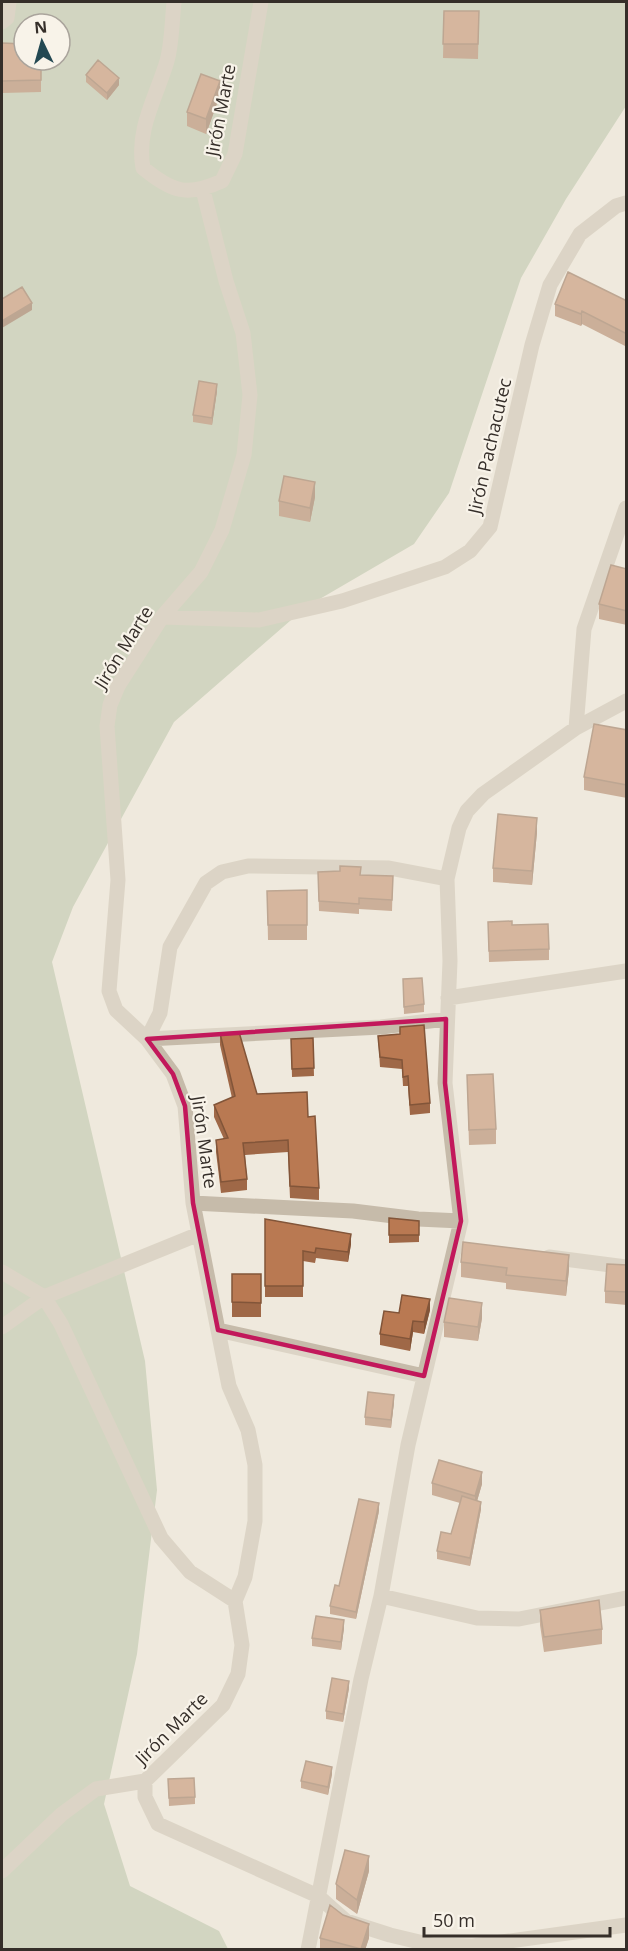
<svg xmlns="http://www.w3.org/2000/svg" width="628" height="1951" font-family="'Open Sans',sans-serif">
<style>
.green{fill:#afbd9f;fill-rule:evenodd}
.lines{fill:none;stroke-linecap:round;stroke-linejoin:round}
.minor{stroke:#c6bbaa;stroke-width:15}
.wall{fill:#9f6847}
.shaded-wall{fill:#825539}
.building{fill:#b97952;stroke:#825539;stroke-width:1.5}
.marked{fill:none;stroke:#c2185b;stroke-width:4.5;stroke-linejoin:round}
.labels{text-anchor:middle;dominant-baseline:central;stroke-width:4.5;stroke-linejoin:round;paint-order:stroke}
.street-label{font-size:18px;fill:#352e29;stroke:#f8f3e9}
</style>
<rect width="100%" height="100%" fill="#efe9dd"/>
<path class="green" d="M2,2H626V106L566,199L521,278L449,493L414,544L306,607L174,722L73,907L52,962L145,1361L157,1490L137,1654L104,1804L130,1886L219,1931L228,1949L2,1950ZM24,24H60V60H24Z"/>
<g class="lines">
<path class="minor" d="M174,2C172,21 172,43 167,61C156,98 136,129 143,168C172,192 187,197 222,181L235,154L261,2
M2,22L7,18L9,2
M203,190L226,281L243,333L250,395L244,455L222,530L201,572L162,617L118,686L110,705L107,726L118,880L109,991L116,1010L147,1039L173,1074L185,1106L193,1203L229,1386L248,1430L255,1465V1521L245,1577L235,1601L242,1645L238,1674L223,1705L145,1781V1797L158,1824L318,1896L346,1921L390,1935L432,1945L473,1946L626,1925
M162,617L259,620L342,601L445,567L470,551L490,527L532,345L550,285L580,234L616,206L626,203
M576,728L626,701
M448,998L626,971
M446,1019L381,1027L147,1039L160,1013L170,947L206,883L222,872L248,866L389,868L447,879
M193,1203L353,1211L418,1219L461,1221
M549,1257L626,1267
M2,1272L44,1297L61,1324L161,1538L190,1572L235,1601
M2,1327L44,1297L199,1234
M218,1330L424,1376
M381,1596L477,1618L519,1619L626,1598
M2,1871L62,1814L96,1789L145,1781
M308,1950L361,1679L381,1596L408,1445L461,1221L445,1083L450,961L447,879L459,828L467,811L483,794L576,728L584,629L626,508"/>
</g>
<path class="wall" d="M444,11H479L478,59L443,58Z
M2,43L41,60V92L2,93Z
M86,75L119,85L107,100L86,82Z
M220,95L206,134L187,126V112Z
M627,301V347L582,324L581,326L555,316V304Z
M217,391L212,425L193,422V415Z
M315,497L310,522L279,516V501Z
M627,569V625L599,619V604Z
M627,730V798L584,790V777Z
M537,832L532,885L493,882V868Z
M318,872L361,875L393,876L392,911L359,909V914L319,911Z
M307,890V940H268L267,891Z
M488,922L512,925L549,949V960L489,962Z
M403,979L424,1004V1012L404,1014Z
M220,1033L257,1094L308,1117L319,1188V1200L290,1198L288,1152L245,1155L247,1179V1190L221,1193L216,1152V1140L224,1139L214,1117V1105L232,1098L220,1045Z
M400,1034L430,1103V1113L410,1115L408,1086H403L402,1069L380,1067L378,1036Z
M313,1038L314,1076L292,1077L291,1039Z
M467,1075L496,1129V1144L469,1145Z
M389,1218L419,1221V1242L389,1243Z
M265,1219L351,1244L348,1262L316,1258L315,1263L303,1261V1297H265Z
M461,1262L569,1270L566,1296L506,1289V1283L461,1277Z
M627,1265V1305L605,1303V1291Z
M232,1274H261V1317H232Z
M430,1310L424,1334L413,1332L410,1351L380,1345V1334L399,1313Z
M482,1318L478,1341L444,1337V1322Z
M394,1402L391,1428L365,1425V1417Z
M432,1483L482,1484L477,1501L481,1509L470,1566L437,1559V1551L451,1534L460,1503L432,1495Z
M379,1511L356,1619L330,1614V1606L339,1586Z
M540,1610L602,1629V1644L544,1652L540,1625Z
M344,1628L341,1650L312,1646V1638Z
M349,1688L343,1722L326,1719V1711Z
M332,1774L328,1795L301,1788V1781Z
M168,1779L195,1797V1804L169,1806Z
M369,1871L357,1914L336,1899V1884Z
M320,1938H369L365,1950H320Z"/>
<path class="shaded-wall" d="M119,78V85L107,100V93Z
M220,81V95L206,134V119Z
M32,303V310L2,328V321Z
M582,311V324L581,326V314Z
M217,384V391L212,425V418Z
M315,482V497L310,522V508Z
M537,818V832L532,885V871Z
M351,1234V1244L348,1262V1252Z
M569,1255V1270L566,1296V1281Z
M430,1299V1310L424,1334V1322Z
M482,1303V1318L478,1341V1327Z
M413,1321V1332L410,1351V1339Z
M394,1395V1402L391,1428V1420Z
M482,1472V1484L475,1508V1496Z
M481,1502V1509L470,1566V1558Z
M379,1503V1511L356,1619V1612Z
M344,1620V1628L341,1650V1642Z
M349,1681V1688L343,1722V1714Z
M332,1767V1774L328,1795V1787Z
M369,1856V1871L357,1914V1900Z
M369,1924V1938L365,1950H361Z"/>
<path class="building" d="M444,11H479L478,44H443Z
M2,43L24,44V60H41V80L2,81Z
M98,60L119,78L107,93L86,75Z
M201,74L220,81L206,119L187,112Z
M568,272L627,301V334L582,311L581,314L555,304Z
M22,287L32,303L2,321V299Z
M199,381L217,384L212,418L193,415Z
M284,476L315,482L310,508L279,501Z
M611,565L627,569V611L599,604Z
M594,724L627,730V785L584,777Z
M498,814L537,818L532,871L493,868Z
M340,866L361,867L360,875L393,876L392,900L359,898V904L319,901L318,872L340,871Z
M307,890V925H268L267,891Z
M512,921V925L548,924L549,949L489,951L488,922Z
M422,978L424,1004L404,1007L403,979Z
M424,1025L430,1103L410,1105L408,1076L403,1077L402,1060L380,1057L378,1036L400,1034V1027Z
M239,1032L257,1094L307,1092L308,1117L315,1116L319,1188L290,1186L288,1140L243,1143L247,1179L221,1182L216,1140L228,1138L214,1105L235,1096L220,1033Z
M313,1038L314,1068L292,1069L291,1039Z
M493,1074L496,1129L469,1130L467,1075Z
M389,1218L419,1221V1235H389Z
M265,1219L351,1234L348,1252L316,1248L315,1253L303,1251V1286H265Z
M463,1242L569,1255L566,1281L506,1275L507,1268L461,1262Z
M607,1264L627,1265V1292L605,1291Z
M232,1274H261V1303L232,1302Z
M402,1295L430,1299L424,1322L413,1321L410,1339L380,1334L384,1311L399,1313Z
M449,1298L482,1303L478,1327L444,1322Z
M368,1392L394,1395L391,1420L365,1417Z
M439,1460L482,1472L475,1496L432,1483Z
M462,1496L481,1502L470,1558L437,1551L441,1532L451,1534Z
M359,1499L379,1503L356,1612L330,1606L335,1585L339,1586Z
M599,1600L602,1629L544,1637L540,1610Z
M316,1616L344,1620L341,1642L312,1638Z
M332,1678L349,1681L343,1714L326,1711Z
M306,1761L332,1767L328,1787L301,1781Z
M194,1778L195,1797L169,1798L168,1779Z
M345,1850L369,1856L357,1900L336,1884Z
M330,1905L343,1915L369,1924L361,1949L320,1938Z"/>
<path d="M0 0H628V1951H0ZM446,1019L445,1083L461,1221L424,1376L218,1330L193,1203L185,1106L173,1074L147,1039Z" fill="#efe9dd" fill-opacity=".55" fill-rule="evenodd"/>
<path class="marked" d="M446,1019L445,1083L461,1221L424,1376L218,1330L193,1203L185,1106L173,1074L147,1039Z"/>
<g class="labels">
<g class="street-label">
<text transform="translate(220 110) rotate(-79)">Jirón Marte</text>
<text transform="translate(489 446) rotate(-77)">Jirón Pachacutec</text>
<text transform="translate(123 647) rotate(-58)">Jirón Marte</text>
<text transform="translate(205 1142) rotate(82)">Jirón Marte</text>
<text transform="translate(171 1728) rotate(-45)">Jirón Marte</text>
</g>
</g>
<rect width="628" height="1951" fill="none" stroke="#352e29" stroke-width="6"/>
<g transform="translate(42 42) rotate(355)"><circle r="28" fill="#f8f3e9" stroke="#aaa49c" stroke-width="1.5"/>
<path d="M0-4.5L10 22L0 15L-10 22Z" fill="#234852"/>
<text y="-9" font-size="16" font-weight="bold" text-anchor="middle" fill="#352e29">N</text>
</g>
<path d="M424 1927v9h186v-9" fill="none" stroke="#352e29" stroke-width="3"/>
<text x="433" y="1927" font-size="18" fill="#352e29" stroke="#f8f3e9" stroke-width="4.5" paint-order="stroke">50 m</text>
</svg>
